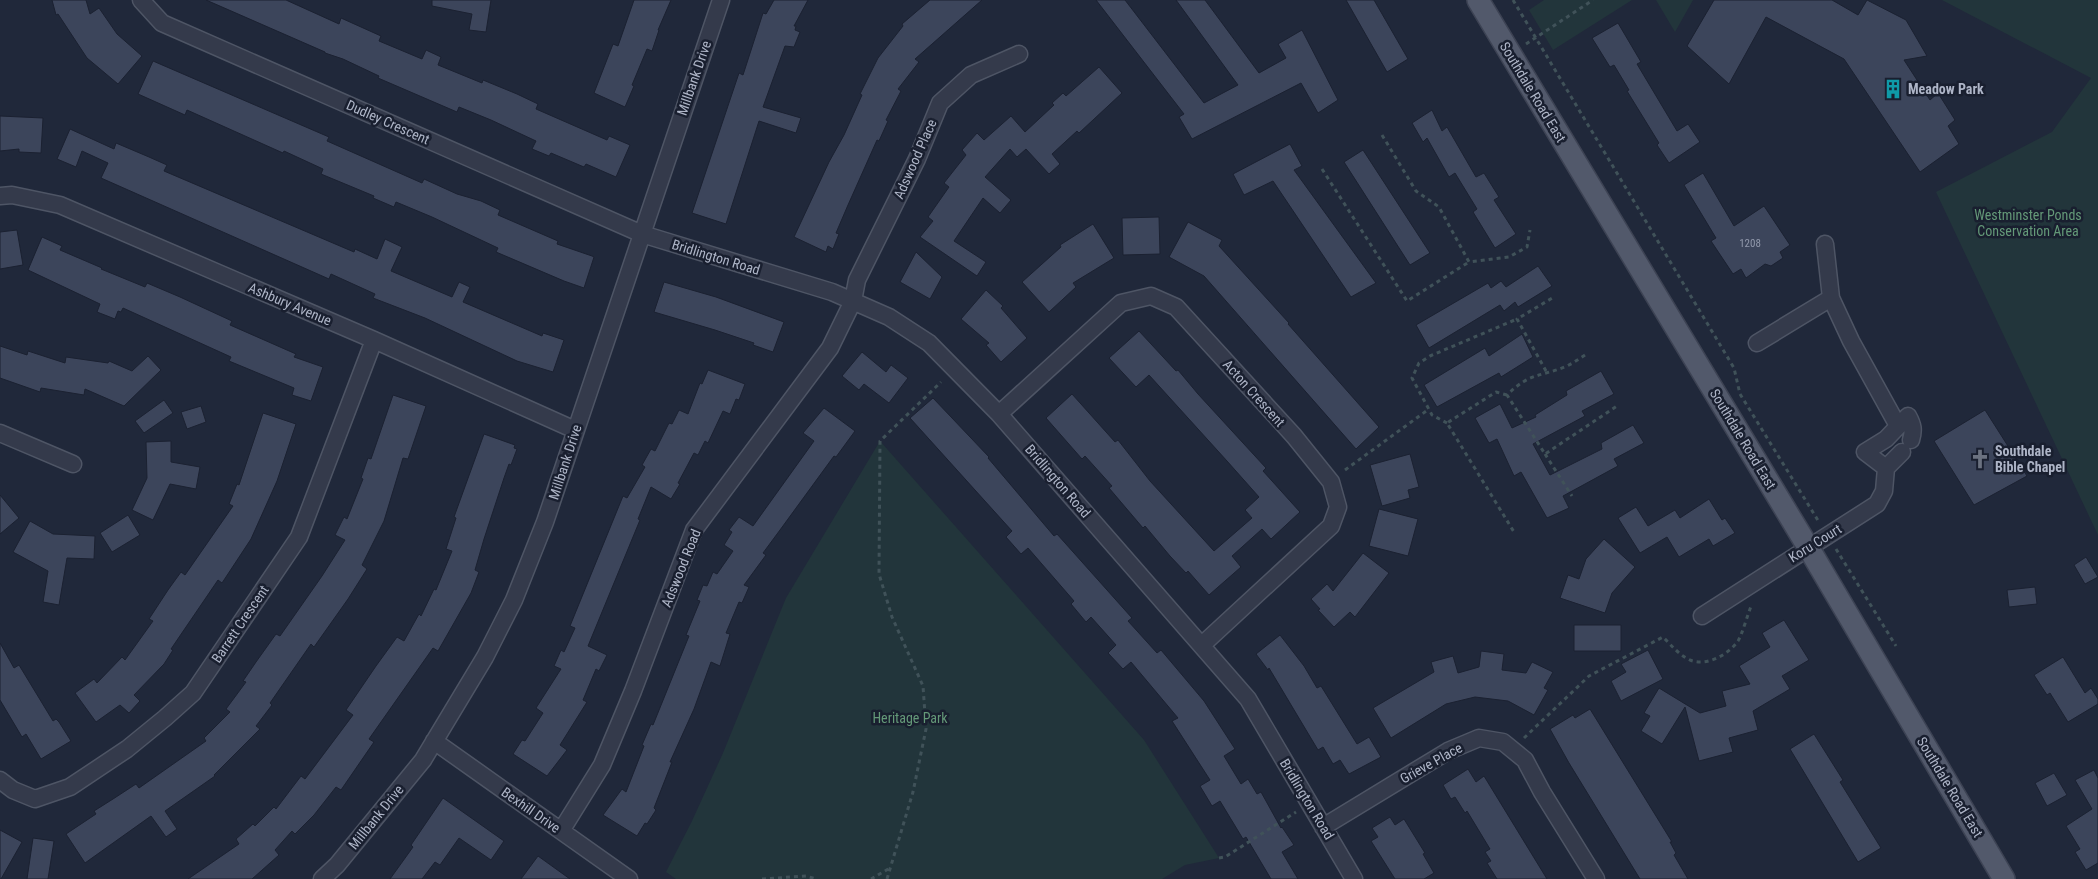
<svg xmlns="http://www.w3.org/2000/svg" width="2098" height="879" font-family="'Roboto Condensed',sans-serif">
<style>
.green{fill:#22353b}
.building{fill:#3c455b;stroke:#1b2131}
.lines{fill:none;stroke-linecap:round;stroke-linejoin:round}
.minor-casing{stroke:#4e5565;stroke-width:19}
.major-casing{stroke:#3d4354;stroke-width:24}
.path{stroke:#405259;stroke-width:3;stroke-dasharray:4 4;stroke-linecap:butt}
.minor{stroke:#343a4b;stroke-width:16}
.major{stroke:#52596b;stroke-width:21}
.labels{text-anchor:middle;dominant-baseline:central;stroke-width:5;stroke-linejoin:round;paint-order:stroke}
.number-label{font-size:11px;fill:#9299ac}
.street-label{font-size:14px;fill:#aeb5c7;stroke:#191f2f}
.poi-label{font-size:14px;font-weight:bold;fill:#aeb5c7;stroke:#191f2f;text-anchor:start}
.park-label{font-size:14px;fill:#649978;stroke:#191f2f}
</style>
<rect width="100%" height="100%" fill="#20283a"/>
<path class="green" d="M1544,0H1632L1553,50L1529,10Z
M1656,0H1693L1675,32Z
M1942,0H2098V535L1936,192L2052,132L2091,78Z
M880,441L1144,740L1219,858L1185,865L1162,879H676L666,872L692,821L723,753L786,598Z"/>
<path class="building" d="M52,0H86L90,14L99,8L117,34L142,56L118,84L87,58L58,14L56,15Z
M206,0H286L339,24L341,18L381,36L379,41L422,59L426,50L441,57L438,65L482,83L483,80L517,94L538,104L536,109L607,140L609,136L630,145L616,177L586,164L584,167L551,153L549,156L532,149L536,141L491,120L459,107L457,112L378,78L379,76L343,59L325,53V52Z
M432,0H491L486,32L469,30L472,14L432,6Z
M634,0H671L658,30H659L652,51L647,49L632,85L634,86L625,107L594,93L613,44L618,46Z
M774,0H808L794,26H796L795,30L800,32L794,47L785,46L763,107L801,118L796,133L759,121L726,224L692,213L739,73L743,75L763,13L766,14Z
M930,0H982L915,59L919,62L898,89L901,91L886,120L888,121L879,141L877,140L848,205L836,233L839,234L833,249L828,246L826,252L794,237L829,162L844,135L862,95L860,94L878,58L903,26L902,24Z
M1096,0H1125L1204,103L1238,85L1176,0H1205L1259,73L1286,58L1278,44L1302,30L1338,100L1318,113L1301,83L1192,139L1179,117L1184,114Z
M1346,0H1374L1408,59L1387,72Z
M1714,0H1832L1858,15L1867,0L1906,20L1927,56L1904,60L1930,100L1938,93L1955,120L1948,126L1959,144L1920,172L1844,59L1766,17L1729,84L1687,46Z
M1618,23L1641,62L1637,64L1677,131L1688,124L1700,142L1669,163L1657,145L1659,143L1627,91L1629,90L1614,65L1610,67L1592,38Z
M153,61L329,137L327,141L422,183L424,179L457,194L481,201L500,210L498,215L558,241L557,244L592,256L594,257L584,288L564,281L496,252L498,248L432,217L396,202L394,207L373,198L374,196L321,174L323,169L284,151L283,153L187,110L185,115L138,94Z
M1099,67L1122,93L1079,133L1077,131L1052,154L1060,164L1049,174L1026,149L1017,157L1010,149L985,177L1011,200L1000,213L983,198L954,241L986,262L977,276L920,237L933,221L928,217L949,187L944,183L966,155L962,150L977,133L984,140L1011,116L1025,132L1054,105L1052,103L1063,93L1066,96Z
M1432,110L1442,131L1447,127L1476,177L1484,173L1499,197L1494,200L1516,234L1495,248L1473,212L1477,209L1455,173L1449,177L1427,138L1423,142L1412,123Z
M0,116L43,118L41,153L19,152V149L0,151Z
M70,129L114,149L116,143L149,157L167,165L164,171L354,252L355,249L377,259L385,239L402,247L391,271L452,297L459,282L470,287L463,302L542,336L543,333L564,340L553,372L517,361L425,318L373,298L375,294L331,274L329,279L101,178L108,163L82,151L76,167L57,159Z
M1290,144L1302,166L1294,170L1376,283L1351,297L1273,181L1244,195L1233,174Z
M1363,150L1430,253L1410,265L1344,162Z
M1703,173L1734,226L1764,206L1790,245L1780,252L1783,258L1771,266L1765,264L1746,278L1741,269L1733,274L1711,241L1716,238L1684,185Z
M1159,217L1160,254L1123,255L1122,218Z
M1188,222L1222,240L1219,246L1289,323L1288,324L1379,427L1356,449L1204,276L1169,257Z
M1093,224L1114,258L1073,283L1076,287L1049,312L1022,282L1061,247L1060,245Z
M17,230L23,265L0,269V232Z
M42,237L62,246L60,250L102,268L101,269L145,287L147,283L180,297L232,321L230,325L296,354L294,357L323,367L311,401L292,395L294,388L229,361L231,357L123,308L121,312L118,311L115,319L97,312L100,304L28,270Z
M916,252L942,277L930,299L900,282Z
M1538,266L1552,286L1518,307L1515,302L1504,311L1500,305L1429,348L1416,325L1488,283L1491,288L1501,281L1506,287Z
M664,282L716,297L784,322L773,352L753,345L754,343L715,330L654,312Z
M986,290L1003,306L1001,308L1027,338L1001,362L986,345L989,343L961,319Z
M1139,331L1176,371L1178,370L1198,394L1266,468L1263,471L1300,512L1271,539L1262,529L1232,556L1241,567L1209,595L1188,571L1186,573L1170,556L1145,526L1143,528L1109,488L1112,486L1085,456L1082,459L1046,418L1072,394L1115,442L1118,440L1150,481L1214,551L1252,518L1245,510L1259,497L1227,461L1149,375L1136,387L1109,358Z
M1522,334L1533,357L1501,377L1499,373L1437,407L1424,385L1485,348L1489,356Z
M0,346L27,355L28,351L65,363L66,357L108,363L109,361L132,371L148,356L161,370L124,406L85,389L84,395L41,388L40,392L0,378Z
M862,352L886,372L891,365L908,378L889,403L864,384L859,390L842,376Z
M708,370L745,384L739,400L736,399L730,414L723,411L708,443L705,441L698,455L694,453L678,483L680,484L671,499L651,487L638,519L640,520L588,646L607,655L599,671L596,669L583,700L587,702L560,745L567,750L547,776L513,754L522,740L525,741L543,713L536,708L561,669L554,666L561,650L564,652L575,628L570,626L623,496L627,498L645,467L642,465L651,449L655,451L669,423L672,424L679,410L688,414L700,383L702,384Z
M1601,371L1614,394L1582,411L1585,416L1533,444L1550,475L1602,449L1601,443L1633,425L1644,443L1614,459L1618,466L1563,496L1569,508L1547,518L1521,472L1514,476L1497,439L1489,443L1475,418L1500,404L1512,428L1536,417L1535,415L1567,395L1566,391Z
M393,395L426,406L408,459L403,458L384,521L362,565L367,569L348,599L314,647L311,644L270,703L272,705L256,726L260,729L214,775L215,776L165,811L177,829L166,837L151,816L85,863L66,834L96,814L94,811L113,799L136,784L139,788L206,741L204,738L230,712L226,709L246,682L243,681L256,662L276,634L280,636L322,576L345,540L335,535L344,517L347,519L363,479L361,478L368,458L371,459Z
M933,398L989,457L988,458L1054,536L1057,534L1132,618L1128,621L1157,653L1161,650L1204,701L1235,749L1224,756L1241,784L1248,779L1257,794L1261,792L1281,828L1282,827L1294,845L1282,852L1298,879H1271L1246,837L1243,839L1220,801L1212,806L1200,786L1210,780L1172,721L1178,718L1131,662L1123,669L1108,653L1116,645L1091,617L1086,622L1071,604L1074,601L1028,548L1021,554L1006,537L1012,531L910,418Z
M164,400L173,413L144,433L135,421Z
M201,406L206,422L187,429L181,412Z
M824,408L855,431L836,457L834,456L780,530L763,553L766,555L744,585L749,587L742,603L739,602L726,633L730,634L720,666L711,662L694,709L670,762H672L654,808L656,810L647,824L645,823L637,836L603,815L622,789L626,792L644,746L642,745L651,724L653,725L689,636L686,635L700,601L697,600L703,585L707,586L713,572L717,574L733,551L724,545L732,532L729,530L739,517L753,526L814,441L803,433Z
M1985,410L2027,476L1974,505L1934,441Z
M263,413L296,424L277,481L251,539L222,583L218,580L171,649L173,650L164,664L134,695L140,701L129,713L120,705L96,722L75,693L94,679L97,683L122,657L125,660L153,621L149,619L168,590L181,572L185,575L233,506L229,504L237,484L239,485Z
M484,434L515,445L514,448L517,449L511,465L509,464L504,478L484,539L475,570L479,572L471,593L438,651L433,648L369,739L374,742L341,790L336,787L314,815L295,834L292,831L275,850L279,855L252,879H188L239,844L236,839L253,824L255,826L274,807L276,809L301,776L305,779L353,715L346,710L376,666L397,637L404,641L419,614L421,616L434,589L436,590L452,551L446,549L456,518L454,517Z
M171,441V462L200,467L196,489L170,484L153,520L132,510L147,478L146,442Z
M1410,454L1419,487L1408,490L1410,498L1382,506L1370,465Z
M0,495L19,518L0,534Z
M1709,499L1722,520L1725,518L1735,533L1713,546L1709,539L1679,557L1667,537L1640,553L1618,518L1636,507L1648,526L1675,510L1680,518Z
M1379,509L1418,519L1408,556L1369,546Z
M128,515L140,535L112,552L100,533Z
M30,521L53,534L95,536L94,559L67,558L59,605L43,602L48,571L13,552Z
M1604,539L1635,567L1612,593L1605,613L1560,598L1568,575L1579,579L1586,559Z
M1363,553L1389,573L1355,617L1350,612L1334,627L1318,610L1320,609L1311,599L1327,584L1333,591Z
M2086,557L2098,577L2085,584L2074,565Z
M2035,587L2037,604L2009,607L2007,590Z
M1784,620L1809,660L1782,676L1790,689L1753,711L1758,730L1729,738L1733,752L1699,761L1685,707L1662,744L1641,731L1650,716L1644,713L1659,688L1700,713L1726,706L1722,691L1750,684L1739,666L1770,647L1762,633Z
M1574,625H1621V651H1574Z
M1280,635L1304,666L1317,688L1321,686L1357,744L1369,737L1381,757L1349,774L1340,760L1333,764L1323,747L1318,750L1269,668L1268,670L1256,654Z
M0,643L14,668L19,665L53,721L56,719L59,722L71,741L41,759L26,734L22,737L0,700Z
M1648,650L1663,679L1621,701L1611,681L1626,672L1621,664Z
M1481,651L1504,654L1502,670L1526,673L1532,662L1553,672L1544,688L1548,690L1534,715L1508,701L1475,697L1446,704L1391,738L1373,708L1434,672L1431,662L1453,656L1458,673L1479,667Z
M2063,657L2085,693L2091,688L2098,699V704L2068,722L2050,693L2047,695L2034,675Z
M1590,709L1672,842H1670L1676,853L1674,855L1688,879H1640L1569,763L1550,729L1573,715L1575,718Z
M1814,734L1843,780L1840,782L1881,848L1858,862L1790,749Z
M1468,769L1476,782L1484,776L1547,879H1497L1487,863L1491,861L1485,852L1490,849L1467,811L1465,813L1455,797L1451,799L1443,785Z
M2094,770L2098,778V863L2086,870L2075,852L2080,849L2066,826L2092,809L2075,780Z
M2054,773L2067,795L2047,806L2035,783Z
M443,798L504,841L491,860L459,838L440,865L435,862L422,879H390L413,847L411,845Z
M1390,817L1395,825L1404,819L1425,853L1423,854L1434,873L1424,879H1395L1371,841L1378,837L1372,828Z
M0,830L22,842L1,879H0Z
M33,838L54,841L48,879H27Z
M538,856L570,879H521Z"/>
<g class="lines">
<defs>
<path id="minor" d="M141,0L162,23L642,234L832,292L889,317L929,343L999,414L1248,699L1354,879
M0,196L12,195L60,205L374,340L575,430
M1825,244L1831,298
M1757,343L1831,298L1851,341L1898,426
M999,414L1121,303L1151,296L1176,307L1294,436L1331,482L1338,507L1331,526L1202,645
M0,433L73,464
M1886,468L1865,452L1886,439L1908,416C1913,425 1914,430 1911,440
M1702,616L1877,504L1884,491L1886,468L1902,452
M434,741L629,879
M0,780L13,790L35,799L70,787L127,749L165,718L193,693L299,537L374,340
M1323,827L1448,751L1479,738L1503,742L1525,760L1542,792L1596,879
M561,831L602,765L633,691L694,530L830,348L853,301L857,280L917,159L940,103L971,75L1019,54
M322,879L337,865L423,760L485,657L514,600L545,522L721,0"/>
<path id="major" d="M1478,0L1808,547L2004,879"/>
</defs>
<use href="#minor" class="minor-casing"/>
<use href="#major" class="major-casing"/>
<path class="path" d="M1513,0L1734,368L1740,394L1819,522
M1526,44L1593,0
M1382,135L1416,191L1439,207L1469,262L1509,257L1527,247L1530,230
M1322,169L1407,301L1469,262
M1585,355C1579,359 1573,363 1567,366C1541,377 1530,372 1507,395L1545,454L1617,406
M1546,371L1517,319L1554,297
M1507,395L1496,392L1447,423L1514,532
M1447,423L1432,415L1412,378L1419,363L1430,356L1517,319
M1545,454L1572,496
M1345,470L1429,409
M1836,549L1896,646
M1524,738L1589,676L1663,637C1672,646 1679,655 1690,660C1707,667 1729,654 1738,641C1742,635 1748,613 1752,604
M1219,858L1225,857L1296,812
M762,879L806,876L816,879
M871,879L890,868
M887,879L913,792L926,729L923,686L892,617L879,574L880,441L941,382"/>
<use href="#minor" class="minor"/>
<use href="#major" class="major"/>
</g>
<defs>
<symbol id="building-bare" viewBox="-9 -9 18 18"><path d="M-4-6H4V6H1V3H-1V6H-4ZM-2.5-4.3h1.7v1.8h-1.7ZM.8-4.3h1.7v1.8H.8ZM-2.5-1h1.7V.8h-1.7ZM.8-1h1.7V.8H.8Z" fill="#0f9aa8" stroke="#191f2f" stroke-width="2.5" paint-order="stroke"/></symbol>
<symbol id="church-bare" viewBox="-9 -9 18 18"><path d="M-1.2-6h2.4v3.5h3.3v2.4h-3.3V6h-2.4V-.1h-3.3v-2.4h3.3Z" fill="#6b7280" stroke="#191f2f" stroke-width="2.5" paint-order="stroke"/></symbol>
</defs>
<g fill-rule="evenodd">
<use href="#building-bare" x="1879" y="75" width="28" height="28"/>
<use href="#church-bare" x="1966" y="445" width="28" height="28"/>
</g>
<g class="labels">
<g class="number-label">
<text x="1750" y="243">1208</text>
</g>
<g class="street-label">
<text transform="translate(694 78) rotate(-71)">Millbank Drive</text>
<text transform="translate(1533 92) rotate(59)">Southdale Road East</text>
<text transform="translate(388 122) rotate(24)">Dudley Crescent</text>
<text transform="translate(915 159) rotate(-66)">Adswood Place</text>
<text transform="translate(716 257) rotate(17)">Bridlington Road</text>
<text transform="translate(290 304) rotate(23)">Ashbury Avenue</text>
<text transform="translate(1254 393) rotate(48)">Acton Crescent</text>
<text transform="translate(1743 439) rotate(59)">Southdale Road East</text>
<text transform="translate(565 462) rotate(-72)">Millbank Drive</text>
<text transform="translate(1058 481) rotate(49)">Bridlington Road</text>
<text transform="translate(1815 543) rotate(-32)">Koru Court</text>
<text transform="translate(681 568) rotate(-68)">Adswood Road</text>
<text transform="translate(240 624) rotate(-56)">Barrett Crescent</text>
<text transform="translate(1431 763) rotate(-29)">Grieve Place</text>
<text transform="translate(1950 787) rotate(59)">Southdale Road East</text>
<text transform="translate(1307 799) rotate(59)">Bridlington Road</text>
<text transform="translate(531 810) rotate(35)">Bexhill Drive</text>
<text transform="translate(376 817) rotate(-51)">Millbank Drive</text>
</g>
<g class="poi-label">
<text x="1908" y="89">Meadow Park</text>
<text x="1995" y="451">Southdale<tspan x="1995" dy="16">Bible Chapel</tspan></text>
</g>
<g class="park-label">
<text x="2028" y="215">Westminster Ponds<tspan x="2028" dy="16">Conservation Area</tspan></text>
<text x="910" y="718">Heritage Park</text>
</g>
</g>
</svg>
